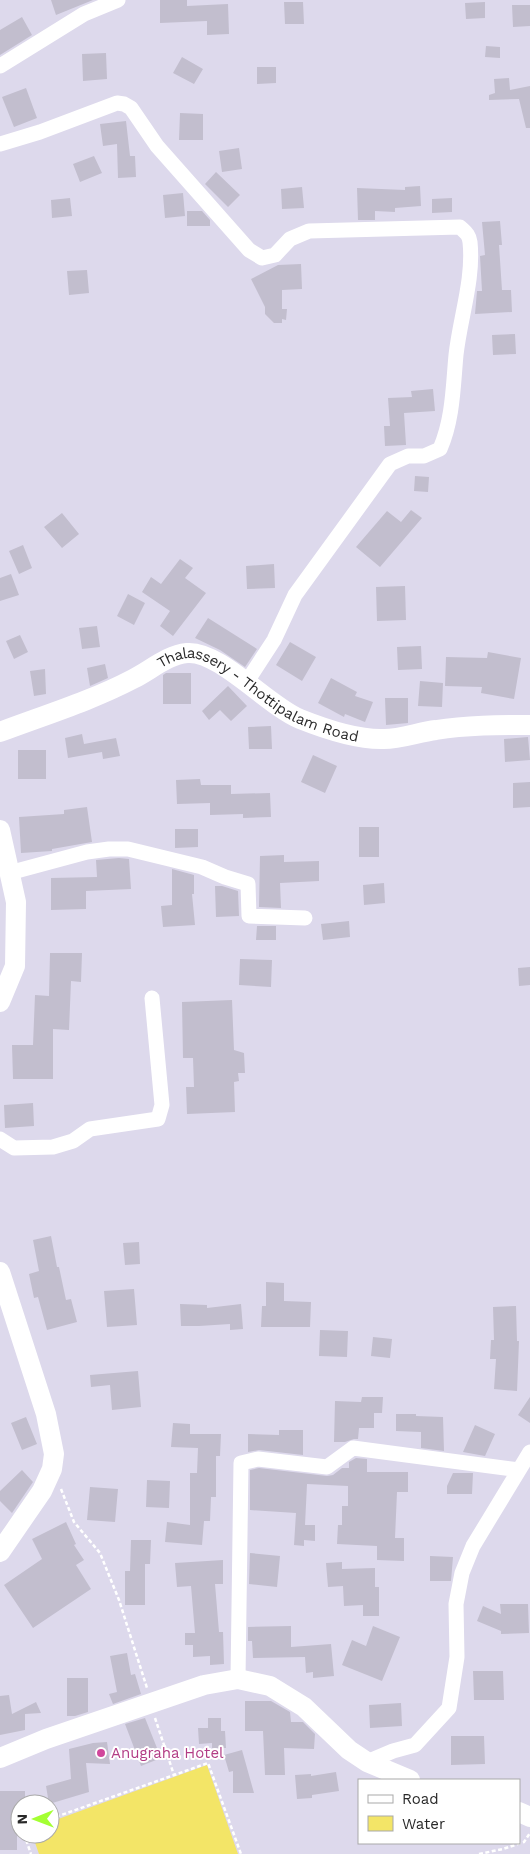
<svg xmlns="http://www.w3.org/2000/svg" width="530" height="1854" font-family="'Work Sans',sans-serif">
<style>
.water{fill:#f3e567}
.building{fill:#c2bece}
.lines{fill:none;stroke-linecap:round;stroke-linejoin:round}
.path{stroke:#fff;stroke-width:2.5;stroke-dasharray:4 2.5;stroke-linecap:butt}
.street{stroke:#fff;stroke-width:15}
.secondary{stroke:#fff;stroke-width:20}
.hotel-dot{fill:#d1479c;stroke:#fff;stroke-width:2}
.labels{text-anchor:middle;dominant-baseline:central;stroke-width:4;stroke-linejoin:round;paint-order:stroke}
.street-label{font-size:15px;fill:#292929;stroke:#fff}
.hotel-label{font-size:15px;fill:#b23c85;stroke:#fff;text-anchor:start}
</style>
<rect width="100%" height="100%" fill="#ddd9ec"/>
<path class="water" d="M207,1765L238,1854H39L32,1834H50V1822Z"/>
<path class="building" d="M51,0H93L56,15Z
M160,0H187V6L228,4L229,34L207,35V21L160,23Z
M284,2H303L304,24H285Z
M485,2V18L466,19L465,3Z
M512,5H530V26L513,27Z
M22,17L32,35L0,55V30Z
M486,46L500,47V58L485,57Z
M106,53L107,79L83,81L82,54Z
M182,57L203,69L194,84L173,73Z
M257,67H276V83L257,84Z
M509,78L510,90L530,86V128H526L519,99L489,100V95L495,93L494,79Z
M26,88L37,118L14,127L2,97Z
M180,113L203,114V140H179Z
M126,121L130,156H135L136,177L118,178L117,144L103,146L100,124Z
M239,148L242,169L222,172L219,151Z
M94,156L102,173L80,182L73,164Z
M216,172L240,195L228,207L205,184Z
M420,186L421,206L395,208V212L375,211V220H358L357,188L405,190V187Z
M302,187L304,208L282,209L281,189Z
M183,193L185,216L165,218L163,195Z
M70,198L72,216L52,218L51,200Z
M452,198V212L432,213V199Z
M187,211H202L210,220V226H187Z
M500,221L502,245H499L502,290H511L512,312L475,314L477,291H482L480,256L485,255L482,222Z
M301,264L302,289L282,290V309H287L286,320L282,319V323H274L265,314V307L251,279L278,265Z
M87,270L89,293L69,295L67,271Z
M515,334L516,354L493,355L492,335Z
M433,389L435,411L404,413L406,445L385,446L384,426H390L388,398L412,397L411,391Z
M415,476L429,477L428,492L414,491Z
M411,510L422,518L380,567L356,547L387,511L401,522Z
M62,513L79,534L62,548L44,527Z
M23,545L32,568L19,574L9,551Z
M180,559L193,568L185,578L206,593L173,636L160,626L170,611L142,592L151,577L161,584Z
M274,564L275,588L247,589L246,566Z
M11,574L19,595L0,601V578Z
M405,586L406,620L377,621L376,587Z
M128,594L145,603L134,625L117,616Z
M208,618L257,649L245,667L220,650L195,638Z
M97,626L100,647L82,649L79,628Z
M20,635L28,652L14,659L6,641Z
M290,642L316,657L302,681L276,665Z
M421,646L422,669L398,670L397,647Z
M488,652L521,658L514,699L481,693L482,687L445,686L446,657L487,658Z
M105,664L108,678L90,686L87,668Z
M45,669L46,694L34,696L30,671Z
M166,673H191V704H163V675Z
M331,678L357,692L355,696L373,702L365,722L345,714L344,717L318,703Z
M420,681L443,683L442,707L418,706Z
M228,686L247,706L231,721L220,710L209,720L202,711Z
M385,698H408V723L386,725Z
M271,726L272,749H249L248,727Z
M82,734L84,744L116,738L120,756L103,759L102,752L68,758L65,738Z
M528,737L530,760L505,762L504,739Z
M18,750H46V779H18Z
M313,755L337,766L325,793L301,782Z
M200,779L201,785H231V794L270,793L271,817L243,818V814L210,815V803L177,804L176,780Z
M530,782V807L513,808V783Z
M87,807L92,842L52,849V851L21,853L19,817L64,814V810Z
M359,827H379V857H359Z
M175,829H198V847L175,848Z
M284,855V862L319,861V881L280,883L281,908L259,907L260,856Z
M119,858L129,859L131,889L86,891V909L51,910V878L97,877L96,860Z
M172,869L194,875V894H192L195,925L163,927L161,906L172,905Z
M384,883L385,903L364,905L363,885Z
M215,886H222L238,891L239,916L216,917Z
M349,921L350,937L323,940L321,924Z
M257,926H276V940H256Z
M50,953H82L81,982L71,981L69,1030L53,1029V1079H13L12,1045H33L35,995L49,996Z
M240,959L272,960L271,987L239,985Z
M530,967V985L519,986L518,968Z
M232,1000L234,1050L244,1053L245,1073H238L239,1081L234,1082L235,1112L187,1114L186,1087H194L193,1058H183L182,1002Z
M33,1103L34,1126L5,1128L4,1105Z
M51,1236L57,1267H59L66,1300L71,1299L77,1322L47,1330L38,1297L34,1298L29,1274L39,1271L33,1240Z
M139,1242L140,1264L125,1265L123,1243Z
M266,1282L284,1283V1301L311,1302L310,1327H261L262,1306H266Z
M134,1289L137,1325L107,1327L104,1291Z
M180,1304L207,1305V1308L241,1304L243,1329L230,1330V1324L199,1326H181Z
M516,1306L517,1341H519L517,1391L494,1389L496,1359H490L491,1340H494L493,1307Z
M320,1330L348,1331L347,1357L319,1356Z
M373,1337L392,1339L390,1358L371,1356Z
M138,1371L141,1407L112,1410L110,1385L91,1387L90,1375Z
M362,1397H383L382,1413H374V1428H359L358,1439H354L345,1442H334L335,1401L361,1402Z
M530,1397V1423L518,1415Z
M396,1414H416V1416L443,1417L444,1451L421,1448V1432L396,1431Z
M26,1417L37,1444L22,1450L11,1423Z
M173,1423L190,1424V1434H221L220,1456H216V1497H211L210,1521H204L202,1545L165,1542L167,1522L190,1525V1473H197L198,1448L171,1447Z
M475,1425L495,1434L485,1456L463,1452Z
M279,1430H303V1455L259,1450L248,1452V1434L279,1435Z
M356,1458L367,1459V1472H408V1492H397L395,1538H404V1561L377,1560V1546L337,1544L338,1525H342V1506H348V1486L307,1484L305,1525H315V1541L304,1540V1546L294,1545L296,1513L250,1510V1470L259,1468L327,1476L333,1475L342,1468H349V1462Z
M22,1470L33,1482L12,1513L0,1501V1491Z
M453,1473H473L472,1494H447V1486Z
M147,1480L170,1481L169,1508L146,1507Z
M90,1487L118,1489L115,1522L87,1520Z
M66,1522L76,1544L74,1545L84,1560L76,1565L91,1589L33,1628L4,1585L42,1559L32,1539Z
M131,1540H151L150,1564H145V1605H125V1571H130Z
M250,1553L280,1556L277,1587L249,1584Z
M430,1556L453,1557L451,1581H430Z
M223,1560V1584H215L219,1632H223L224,1664L210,1665V1656L193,1657V1645H185V1633H195L191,1586L177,1587L175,1563Z
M342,1562V1569L375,1568V1587H379V1616H363V1605L344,1606L343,1586L328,1587L326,1563Z
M500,1604H528L529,1633L501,1634V1631L477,1621L483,1606L501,1614Z
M291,1626V1647L331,1644L334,1676L313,1678V1672L306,1673L305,1657L253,1658L252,1641H248V1627Z
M373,1626L400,1637L382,1681L342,1665L352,1640L366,1646Z
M127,1653L131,1675L135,1674L141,1694L113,1704L109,1694L117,1692L110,1656Z
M473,1671H503L504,1700H474Z
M67,1678H88V1712L75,1716H67Z
M9,1695L12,1714L36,1702L41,1713L25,1714V1730L0,1735V1696Z
M245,1701H271L290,1712L291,1722H303L315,1734L314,1749L284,1748L285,1775H265L263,1731H245Z
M401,1703L402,1726L370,1728L369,1705Z
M145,1718L161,1758L141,1766L125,1724Z
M208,1718H221V1731H225L226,1748H212V1743L199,1744L198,1728H208Z
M451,1736H484L485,1764L451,1765Z
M107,1742L110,1764L86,1763L89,1792L49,1804L46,1786L71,1779L69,1749L93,1743Z
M242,1750L254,1793H233V1771L229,1772L224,1755Z
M336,1772L339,1791L312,1795V1798L297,1799L295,1775L311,1774V1776Z
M0,1791H25V1804H20V1815H17V1850H0Z"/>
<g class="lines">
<path class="path" d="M61,1489L74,1522L100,1553L119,1600L147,1688
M155,1718L174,1775
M50,1819L208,1763L241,1854
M24,1834L31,1854
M479,1854L503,1849L524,1842L530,1833"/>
<path class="street" d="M0,66L84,14L118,0
M0,144L40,132L117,103L124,104L131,108L157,146L249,250L262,258L275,255L290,239L309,231L460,227C465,232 469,234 470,242C474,279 460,318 456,355C453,387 453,419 440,449L424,456H408L390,464L295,595L274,640L246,683
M9,873L87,852L109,849H128L202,867L225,877L248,884L249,916L305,918
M0,1139L14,1148L53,1147L73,1141L90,1129L158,1119L162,1105L152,998
M238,1679L241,1463L258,1459L327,1467L353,1448L519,1470
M367,1762L393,1751L415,1745L449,1708L457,1657L456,1604L462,1573L473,1546L530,1452"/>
<g class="secondary">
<path id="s1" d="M0,732C45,715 91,701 133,679C151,670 167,655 187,653C219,650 268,706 300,719C325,729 357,740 384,739C401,739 419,732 436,730C467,725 499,725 530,725"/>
<path d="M0,830L16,902L15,966L0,1002"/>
<path d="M0,1272L46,1414L54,1454L52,1469L42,1491L0,1552"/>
<path d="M0,1758L46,1739L204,1685L238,1679L270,1686L304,1707L349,1750L367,1762L410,1780"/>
<path d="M519,1812L530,1817"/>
</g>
</g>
<circle class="hotel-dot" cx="101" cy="1753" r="5"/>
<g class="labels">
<g class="street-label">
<text stroke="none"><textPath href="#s1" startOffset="285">Thalassery - Thottipalam Road</textPath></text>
</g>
<g class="hotel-label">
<text x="111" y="1753">Anugraha Hotel</text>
</g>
</g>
<rect x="358" y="1779" width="162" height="65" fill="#ffffff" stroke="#a9a9a9"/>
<rect x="368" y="1795" width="25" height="8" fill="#ffffff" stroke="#a9a9a9"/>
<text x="402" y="1804" font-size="15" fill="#292929">Road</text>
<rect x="368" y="1816" width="25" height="15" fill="#f3e567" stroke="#a9a9a9"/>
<text x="402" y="1829" font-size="15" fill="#292929">Water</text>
<g transform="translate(35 1819) rotate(269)"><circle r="24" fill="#ffffff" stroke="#a9a9a9"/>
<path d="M0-4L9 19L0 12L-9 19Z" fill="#a4ff33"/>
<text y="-8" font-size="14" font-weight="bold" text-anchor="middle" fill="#292929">N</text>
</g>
</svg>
